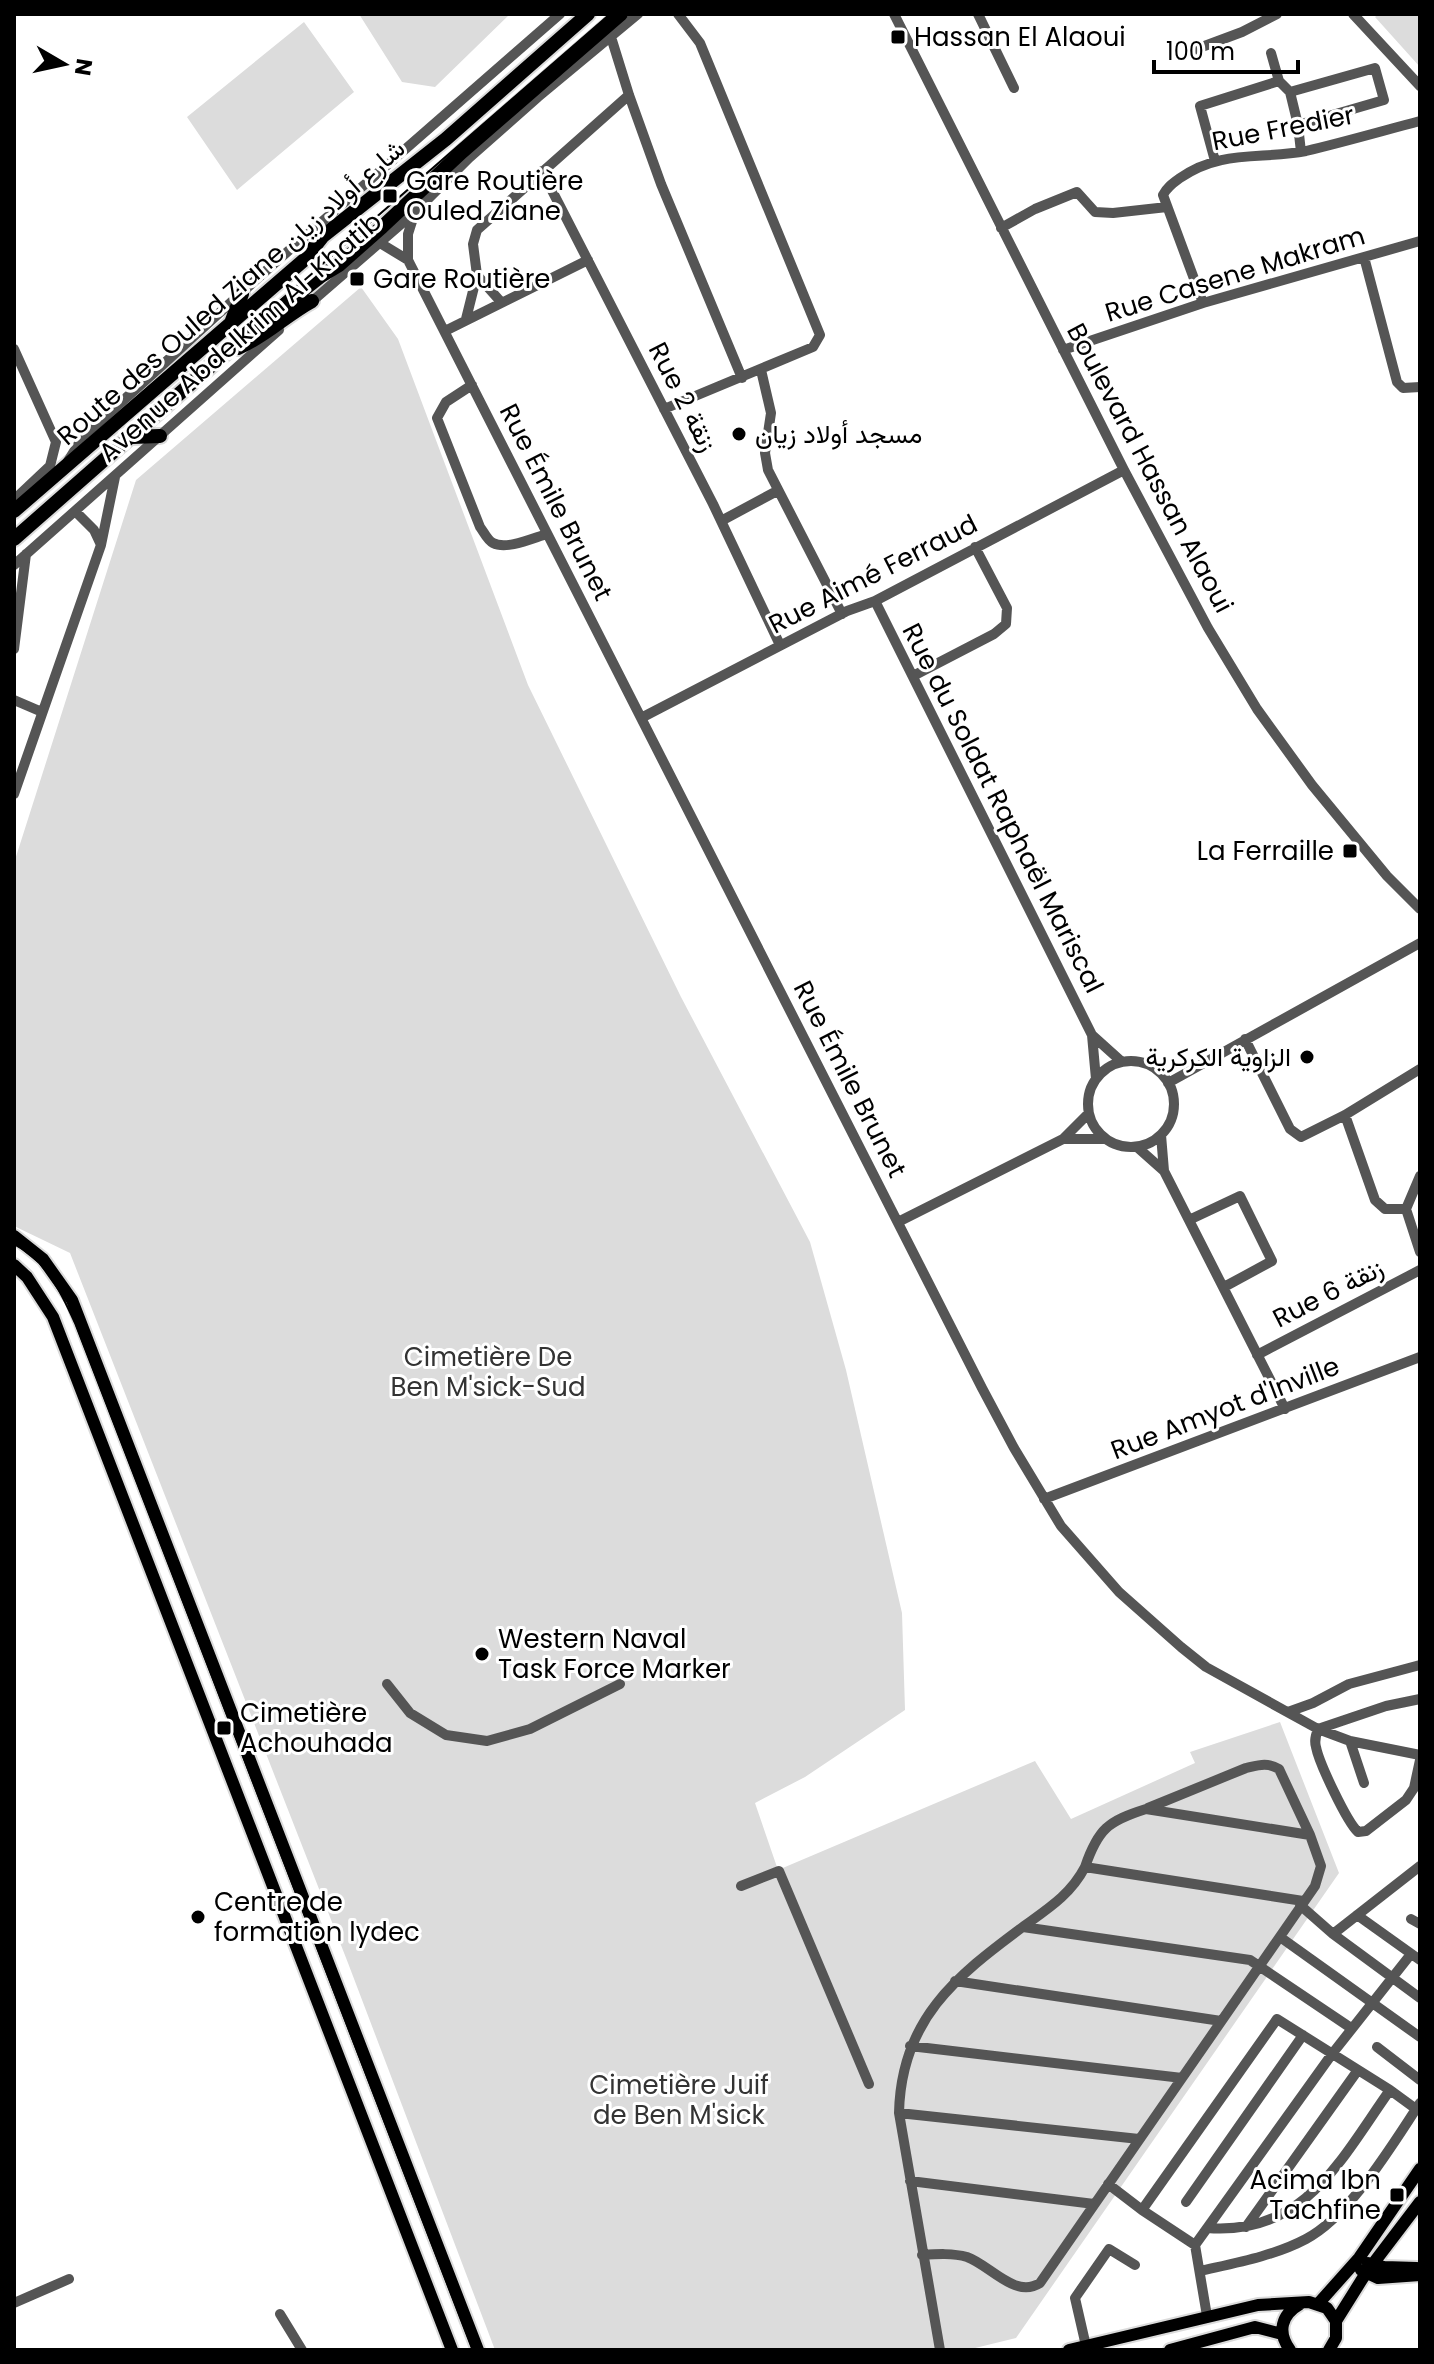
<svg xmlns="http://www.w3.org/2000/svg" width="1434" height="2364" font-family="Poppins,Vazirmatn,sans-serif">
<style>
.green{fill:#dcdcdc}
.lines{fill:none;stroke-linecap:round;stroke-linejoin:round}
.major-casing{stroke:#dbdbdb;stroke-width:16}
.highway-casing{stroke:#dbdbdb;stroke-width:18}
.minor{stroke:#555;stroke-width:10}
.major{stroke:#000;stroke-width:12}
.highway{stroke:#000;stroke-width:14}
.tram{stroke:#000;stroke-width:2}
.poi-dot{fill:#000;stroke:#fff;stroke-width:3}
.labels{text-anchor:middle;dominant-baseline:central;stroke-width:6;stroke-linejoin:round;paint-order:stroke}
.poi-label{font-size:26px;fill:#000;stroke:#fff;text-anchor:start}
.street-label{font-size:26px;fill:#000;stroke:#fff}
.park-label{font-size:26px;fill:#333;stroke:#fff}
</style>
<rect width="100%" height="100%" fill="#fff"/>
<path class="green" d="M359,14H510L435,87L402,82Z
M1378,14H1420V67L1375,17Z
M304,22L354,92L237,190L187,117Z
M361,287L398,339L528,685L681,997L810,1242L846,1370L902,1613L905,1710L805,1777L755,1803L778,1870L1035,1761L1071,1819L1195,1763L1190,1752L1280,1722L1339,1873L1016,2338L967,2350H495L348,1963L70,1253L14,1226V863L136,480Z"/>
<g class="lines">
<defs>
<path id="major" d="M14,1236L43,1259L72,1300L478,2350
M14,1265L27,1277L53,1317L452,2350
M1368,2263L1384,2267L1417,2268
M1361,2270L1378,2278L1420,2275
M1318,2304L1359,2258L1420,2169
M1336,2321L1366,2273L1420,2202
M1069,2350L1258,2305L1309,2302L1327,2308L1336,2321V2338L1329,2350
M1170,2350L1255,2327L1282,2334
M1290,2350C1277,2332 1281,2315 1300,2304"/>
<path id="highway" d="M231,323L242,294
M238,348C266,336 286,315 312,301
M132,437L160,436
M14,511L304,260L323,236L446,139L588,14
M14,539L245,336L321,276L339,265L382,227L462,152L621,14"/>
</defs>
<use href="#major" class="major-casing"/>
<use href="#highway" class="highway-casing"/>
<path class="minor" d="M894,14L1124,470L1208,628L1257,709L1312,785L1387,876L1420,909
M978,14L1014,88
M1353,14L1420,86
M611,37L629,95L661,184L742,378
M1191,51L1242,32L1277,14
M1271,53L1279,81L1290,92L1298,125L1301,152
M1290,92L1375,68L1384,100L1298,125
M1215,161L1200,106L1279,81
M542,171L713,504L780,645
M415,212L408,234V260L982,1388L1014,1448L1061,1526L1119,1592L1181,1647L1206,1667L1318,1729L1350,1741L1420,1755
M1001,228L1035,209L1077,192L1095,212L1113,213L1167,207
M380,243L408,260
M1364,257L1397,382L1403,388L1420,387
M477,275L501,302
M1203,303L1163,195C1167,187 1173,183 1180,178C1222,149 1260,160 1306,151C1344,142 1382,131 1420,121
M309,304L415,212L469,158L538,97L638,14
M466,319L477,275L473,244L477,230L629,95
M445,331L588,260
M14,349L56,442L50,466L14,500
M1063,350L1203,303L1420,241
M761,370L771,413L765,453L768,470L842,614
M472,385L446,402L437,418L480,527C484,532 487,540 493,543C507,550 533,538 547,534
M664,409L813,347L820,335L700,43L678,14
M68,461L84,435C158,371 228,303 302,239C388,164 474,90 560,14
M75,511L94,530L101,545
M721,521L777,491
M14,565L279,330
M875,601L1092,1035L1122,1062
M14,649L26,554
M913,676L994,634L1006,624L1007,608L975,547
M14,700L42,712
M643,717L847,611L875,601L1124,470
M14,794L101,545L115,477
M1092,1035L1096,1079
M1245,1039L1290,1129L1301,1137L1345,1115L1420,1069
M1088 1104a43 43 0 1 1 86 0a43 43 0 1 1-86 0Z
M1168,1083L1420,943
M1345,1115L1375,1200L1385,1209H1406
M1161,1135L1164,1171L1285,1409
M1063,1139H1104
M1137,1147L1164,1171
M1406,1209L1420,1252
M1406,1209L1420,1176
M1189,1220L1240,1196L1272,1261L1224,1287
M898,1222L1063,1139L1088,1114
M1257,1355L1420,1270
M1044,1499L1420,1357
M387,1684L410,1713L446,1735L487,1741L530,1729L620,1684
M1420,1699L1386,1706L1318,1729C1316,1735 1314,1740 1316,1747C1319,1763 1347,1822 1358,1832L1366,1831L1406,1800L1414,1788L1420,1760
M1288,1712L1313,1703L1349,1684L1420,1665
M1350,1741L1364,1783
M1148,1808L1246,1768C1259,1765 1267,1762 1279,1769L1310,1835
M741,1886L779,1871L869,2084
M1300,1905L1333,1934L1420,1998
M1357,1915L1420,1960
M1411,1919L1420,1924
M1023,1927L1250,1960L1351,2028
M1333,1934L1420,1866
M1280,1937L1420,2037
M955,1981L1221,2021
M910,2046L1182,2078
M1377,2047L1420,2080
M1390,2090L1416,2109
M899,2113L1139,2139
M910,2181L1094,2204
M1108,2184L1142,2210L1195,2245
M1186,2202L1303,2035
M1142,2210L1277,2019L1390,2090C1341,2159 1305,2236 1207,2228
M1246,2227L1358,2070
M922,2255C937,2254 953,2253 967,2257C990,2265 1015,2299 1040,2283L1315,1886L1321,1866L1310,1835L1146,1809C1108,1821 1098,1829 1085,1867
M1200,2271C1235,2263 1274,2256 1306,2239C1350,2216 1392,2145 1420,2103
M14,2303L69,2279
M280,2314L302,2350
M1207,2316L1195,2245L1332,2054L1411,1954
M1086,2346L1075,2298L1109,2249L1135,2265
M940,2350L899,2113C901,2020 955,1977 1024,1926C1049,1908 1071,1894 1085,1867L1303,1901"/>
<use href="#major" class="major"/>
<use href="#highway" class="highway"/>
<path class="tram" d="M14,532L610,14
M14,1244C46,1260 61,1292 75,1323L473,2350"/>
</g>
<g class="poi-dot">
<rect x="890" y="29" width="16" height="16" rx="4"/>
<rect x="382" y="188" width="16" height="16" rx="4"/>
<rect x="349" y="271" width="16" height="16" rx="4"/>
<circle cx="739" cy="434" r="8"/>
<rect x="1342" y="843" width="16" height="16" rx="4"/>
<circle cx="1307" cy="1057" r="8"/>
<circle cx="482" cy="1654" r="8"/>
<rect x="216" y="1720" width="16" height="16" rx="4"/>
<circle cx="198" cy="1917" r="8"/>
<rect x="1389" y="2187" width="16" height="16" rx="4"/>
</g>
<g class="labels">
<g class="poi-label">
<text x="914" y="37">Hassan El Alaoui</text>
<text x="406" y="181">Gare Routière<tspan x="406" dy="30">Ouled Ziane</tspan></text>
<text x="373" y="279">Gare Routière</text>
<text x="755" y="434">مسجد أولاد زيان</text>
<text x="1334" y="851" text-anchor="end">La Ferraille</text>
<text x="1291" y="1057" text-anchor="end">الزاوية الكركرية</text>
<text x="498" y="1639">Western Naval<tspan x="498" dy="30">Task Force Marker</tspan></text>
<text x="240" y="1713">Cimetière<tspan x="240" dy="30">Achouhada</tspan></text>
<text x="214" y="1902">Centre de<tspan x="214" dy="30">formation lydec</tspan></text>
<text x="1381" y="2180" text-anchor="end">Acima Ibn<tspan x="1381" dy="30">Tachfine</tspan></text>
</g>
<g class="street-label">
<text transform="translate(1283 128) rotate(-11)">Rue Fredier</text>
<text transform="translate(1235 274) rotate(-17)">Rue Casene Makram</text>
<text transform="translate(231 292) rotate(-41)">Route des Ouled Ziane شارع أولاد زيان</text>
<text transform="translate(240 337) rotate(-41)">Avenue Abdelkrim Al-Khatib</text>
<text transform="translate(683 397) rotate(63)">Rue 2 زنقة</text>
<text transform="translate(1150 468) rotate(62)">Boulevard Hassan Alaoui</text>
<text transform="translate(556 502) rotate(63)">Rue Émile Brunet</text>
<text transform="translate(873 574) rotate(-27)">Rue Aimé Ferraud</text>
<text transform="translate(1003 808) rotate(63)">Rue du Soldat Raphaël Mariscal</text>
<text transform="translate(850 1079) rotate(63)">Rue Émile Brunet</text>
<text transform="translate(1328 1293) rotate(-27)">Rue 6 زنقة</text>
<text transform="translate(1225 1408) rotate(-21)">Rue Amyot d'Inville</text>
</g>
<g class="park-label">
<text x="488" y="1357">Cimetière De<tspan x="488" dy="30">Ben M'sick-Sud</tspan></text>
<text x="679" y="2085">Cimetière Juif<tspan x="679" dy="30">de Ben M'sick</tspan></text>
</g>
</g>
<rect width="1434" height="2364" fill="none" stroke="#000000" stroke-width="32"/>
<g transform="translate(64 64) rotate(99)" stroke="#ffffff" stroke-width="6" paint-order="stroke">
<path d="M0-6L14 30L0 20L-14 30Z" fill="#000000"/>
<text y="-12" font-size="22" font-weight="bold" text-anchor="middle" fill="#000000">N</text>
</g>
<path d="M1154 60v12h144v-12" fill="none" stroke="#000000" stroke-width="4"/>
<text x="1166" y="60" font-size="24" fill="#000000" stroke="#ffffff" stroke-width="6" paint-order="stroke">100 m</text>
</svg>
